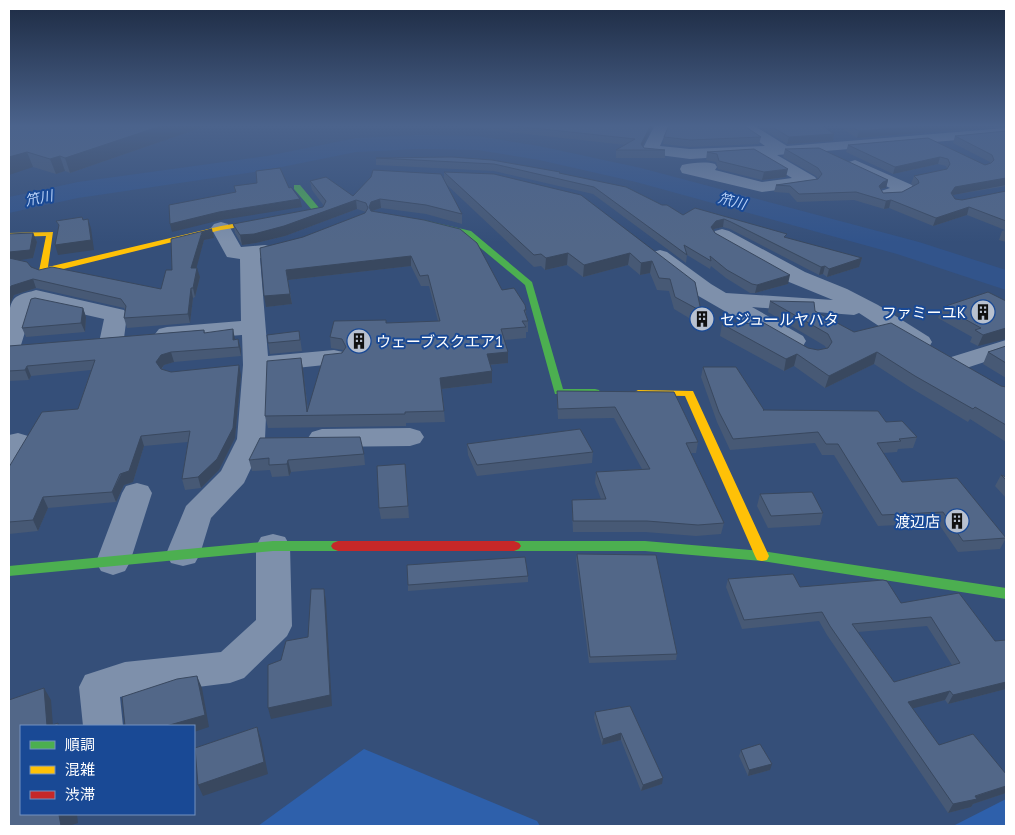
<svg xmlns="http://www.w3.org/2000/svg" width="1015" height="835" font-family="'PT Sans','Noto Sans JP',sans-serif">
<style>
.green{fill:#2e60ab}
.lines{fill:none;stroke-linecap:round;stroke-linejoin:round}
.river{fill:#32548b;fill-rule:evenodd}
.street{fill:#7e90ab;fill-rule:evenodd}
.fast{fill:#4caf50;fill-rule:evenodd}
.slow{fill:#ffc107;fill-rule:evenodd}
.jam{fill:#c62828;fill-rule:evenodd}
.wall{fill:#475975;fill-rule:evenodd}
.shaded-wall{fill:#39485f}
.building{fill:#526788;stroke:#39485f;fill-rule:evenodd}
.labels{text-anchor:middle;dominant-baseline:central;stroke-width:4;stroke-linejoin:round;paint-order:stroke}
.far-water-label{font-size:14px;font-style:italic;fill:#b8d1f7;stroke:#194995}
.poi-label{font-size:15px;fill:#fff;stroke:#194995;text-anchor:end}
</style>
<rect width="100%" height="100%" fill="#354f79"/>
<path class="green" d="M364,749L537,821L540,826H258Z
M1006,799V826H953Z"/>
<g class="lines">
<path class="river" d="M419,135L478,136L539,146L641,168L919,242L1006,270V290L897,254L636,182L539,160L478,150L419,149L356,152L267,170L78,198L9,213V197L78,182L267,156L356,138Z"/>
<path class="street" d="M655,125H669L660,146L690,149L765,146L735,125H753L787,146L1006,128V136L777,155L815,177L818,181L815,185L809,186L762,192L682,173L680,169L682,165C692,163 705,161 715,164L717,167L715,170L762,182L792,178L753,155L690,159L644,153L642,150Z
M855,160L912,185L915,189C909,197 890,201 881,199L878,195L881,191L890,188L849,168L847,165L849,162Z
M221,222L228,224L241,247L265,245L272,247L275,251L272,255L260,258L268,356L334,350L343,352L346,357L343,362L334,364L268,371L265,439L244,483L211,518L200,554L195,563L183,566L171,563L166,554L186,506L221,471L237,439L243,365L242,335L167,341L159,339L155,334L159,329L167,327L241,321L240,259L227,257L211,228L214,224Z
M722,229L729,231L805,272L847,289L878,305L929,337L932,342L929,347L920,349L911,347L859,313L854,315L752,307L803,336L806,341L803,346L794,348L785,346L695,294L650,256L653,252L660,250L667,252L711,284L726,293L833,300L789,282L715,239L712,235L715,231Z
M36,290L124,310L127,315L124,338L120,343L112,345L104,343L100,338L104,319L38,304L33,306L21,345L18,350L9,352C9,339 5,304 16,297C22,293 30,292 36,290Z
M1006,340V355L957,371L948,368L944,363L948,358Z
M410,428L420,431L424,437L420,443L410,446L322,447L312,444L308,438L312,432L322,429Z
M18,433L28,436L32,442L19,466L9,468V435Z
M137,483L148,486L152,493L130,562L125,571L113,575L101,571L96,562L122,493L126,486Z
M273,534L285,537L290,546L292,626L287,636L244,678L230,683L125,696L120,697L123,726H83L79,687L85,675L125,662L221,652L256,620V546L261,537Z"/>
<path class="fast" d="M294,185H300L320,209V213L265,222V218L312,210L294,189Z
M424,220L471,231L532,282L563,389H595L599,390L600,392L599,394H555L525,285L465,235L424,224Z
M273,541H338L343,543L345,546L343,549L338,551H273L9,576V566Z
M514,541H645L762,551L1006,588V599L762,561L645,551H514L509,549L507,546L509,543Z"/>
<path class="slow" d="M268,218L272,220L271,222L221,230L43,274L39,271L46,236L9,237V233L53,232L48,267L221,226Z
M638,390L693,391L769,556L767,560L762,561L757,560L755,556L685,396L634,395L633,393Z"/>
<path class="jam" d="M338,541H514L519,543L521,546L519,549L514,551H338L333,549L331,546L333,543Z"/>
</g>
<path class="wall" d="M9,125H209L70,173L65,171L56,174L33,167Z
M446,125H579V126L654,125L643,146L644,148L665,150V158H616V150L626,145Z
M757,125H822L833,141L787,144Z
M836,125H1006V126L857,138Z
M1006,131V186L952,195L955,199L962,200L1006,191V242L999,240L1002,231L1005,230L967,215L933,226L889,208L884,209L854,200L797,202L789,193L774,192L776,185L818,179L816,176L783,157L785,149L888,180L886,188L881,189L883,193L902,192L913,186L911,184L914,176L947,169L946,166L938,164L893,174L846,152L848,145L928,138L985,165L990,164V162L953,143L955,136Z
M664,137H761L759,144L690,147L663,144Z
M754,149L786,177L762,180L718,169L716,162L706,160L707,152Z
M452,157L560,172V173L662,205L683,215L695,208L786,238L862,258L859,267L827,277L823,274L819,275L730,229L723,227L714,229V230L715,233L788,284L755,293H750L726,278L711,266L710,269L687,255L686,263L593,194L494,171L376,165V158Z
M444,172L494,174L695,282L701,311L699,324L674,309L669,291L657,290L650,273L640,275L628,265L583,277L567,265L545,270L541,266L534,267L446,184L462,214V224L426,214L381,208L372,211L502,290L526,310V314L528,321V332H526V338L504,340L508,363L490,365L492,383L442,389L445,422L406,423V426L268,428L265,416L303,369L308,410L343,350L331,348L330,337L386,320V323L438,321L429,286H421L411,266L288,280L292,304L266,307L303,237L365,213L366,212L357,209L285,236L256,243L242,245L235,233L233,224L323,207L324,206L312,190L310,181L353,196L444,180Z
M33,233L37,242L33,258L18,260L31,267L39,270L161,289L172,270L171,239L214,238L204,240L196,268L200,277L195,297L193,298L190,323L127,328L124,318L125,310L124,308L36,288L14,295L9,307V234Z
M770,301L815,311L854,332L1001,386L1006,387V442L970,419L968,422L911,388L874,364L825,388L794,366L784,371L720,336L722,324L808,348L818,350L826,348L825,346L768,312Z
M1006,301L978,346L970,342L972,337L938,318L943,307Z
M83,308L86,317L85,332L26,337L22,328Z
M204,330L205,333L235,339H238L241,349V356L174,362L164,365L162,369L171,372L241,375L235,438L219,470L201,488L185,490L182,479L188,442L144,446L133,482L124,485L116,502L48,508L38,531L9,534V467L78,409L91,370L31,376L29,380L9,381V346Z
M299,331L302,351L270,354L268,343Z
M1006,346V378L983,364L988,352Z
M703,367L764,410L886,422L917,437L913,448L898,449L897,452L883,453L902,482L1006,538L1000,549L958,552L938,523L878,526L834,455H822L815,443L730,450L717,422L701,377Z
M557,391L674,392L698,442L696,453H691L724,523L721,534L696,536L645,532H573L572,511V500L601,499L595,483L596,472L642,469L614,418L558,419L557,401Z
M467,444L593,452L592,463L477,476L468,455Z
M364,454L365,465L291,472L289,476L272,477L270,470L252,471L249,460Z
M406,475L409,518L381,519L379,508Z
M1001,475L1006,477V498L995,486Z
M760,494L823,513L820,525L768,528L757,506Z
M577,554L677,654L676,660L589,663L576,560Z
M528,576V582L408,591V585Z
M728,579L800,587L901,603L995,641L1006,640V689L948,704L945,700L912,708L939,745L1006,774V793L973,804L971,807L948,813L827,635L819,621L742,629L726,587ZM927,626L952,665L894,682L858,632Z
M630,706L662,784L641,791L621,740L602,745L594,718L595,712Z
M741,750L770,770L748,776L739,756Z"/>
<path class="shaded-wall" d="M164,125H209L70,173L65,158Z
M651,125H654L640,151L641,144Z
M935,125H1006V126L857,138L859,131Z
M834,134L833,141L787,144L789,137Z
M27,152L33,167L9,175V157Z
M60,156L65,171L56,174L50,159Z
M940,157L938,164L893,174L895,167Z
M788,169L786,177L762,180L764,172Z
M1006,178V185L953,195L951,193L955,187Z
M888,180L886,188L880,189L879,186L883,182Z
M300,199L302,207L221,220L172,232L170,224L219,212Z
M380,199L381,208L372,211L370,217L369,207L371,202Z
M356,200L357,209L285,236L256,243L242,245L240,235Z
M891,200L889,208L884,209L886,201Z
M969,207L967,215L933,226L936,218Z
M88,219L91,228L94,250L58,255L55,245Z
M724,219L723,227L714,229L710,235L711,227L716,221Z
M212,229L214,238L204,240L194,277L191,268L202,232Z
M33,233L37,242L33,258L9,262V252Z
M568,253L567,265L545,270L546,258Z
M630,253L628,265L583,277L584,265Z
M411,256V266L288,280L286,270Z
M862,258L859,267L827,277L829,269Z
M652,261L650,273L640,275L641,263Z
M825,266L823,274L819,275L821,267Z
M197,268L200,277L195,297L193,288Z
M790,275L788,284L755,293L757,285Z
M33,279L36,288L14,295L9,307V290L11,286Z
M191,288L193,298L190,323L188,314Z
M290,294L292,304L266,307L264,296Z
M83,308L86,317L85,332L81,323Z
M1006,328V339L978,346L983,335Z
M233,329L235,339V347L233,340Z
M238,339L241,349V356L239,347Z
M171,352L174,362L164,365L159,372L156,362L161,355Z
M508,352V363L487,365V354Z
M877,352L874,364L825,388L829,376Z
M797,354L794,366L784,371L786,359Z
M301,358L303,369L308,416L307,412Z
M239,365L241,375L235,438L219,470L201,488L198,477Z
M27,366L31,376L29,380L25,370Z
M492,371V383L441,389L440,378Z
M141,436L144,446L133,482L124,485L116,502L112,492Z
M288,460L291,472L289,476L287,464Z
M43,497L48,508L38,531L33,520Z
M324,589L326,601L332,706L271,719L268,708L330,695Z
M197,676L202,688L209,727L194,732V726H166Z
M1006,682V689L948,704L953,695Z
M44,688L51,700L53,726H47Z
M950,691L945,700L903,711L908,702Z
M257,727L261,739L268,774L203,796L198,785Z
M621,733V740L602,745L603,739Z
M772,764L770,770L748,776L749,770Z
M663,778L662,784L641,791L643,785Z
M1006,786V793L973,804L971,807L948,813L953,804Z
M63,814H77L78,823L69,826H61L59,815Z"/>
<path class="building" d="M9,125H164L65,158L60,156L50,159L27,152L9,157Z
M505,125H579V126H589L590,125H651L641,144L644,148L665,150H616L635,139Z
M669,125H743L761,137L691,140L664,137Z
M769,125H822L834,134L789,137Z
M849,125H935L859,131Z
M1006,131V178L955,187L951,193L955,199L962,200L1006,191V221L969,207L936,218L891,200L886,201L856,192L799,194L790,186L776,185L818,179L822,174L818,168L785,149L819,148L888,180L883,182L879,186L883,193L902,192L919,183L918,180L914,176L947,169L950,164L948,159L940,157L895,167L848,145L928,138L985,165L991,163L994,160L992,155L955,136Z
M754,149L788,169L764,172L719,161L717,154L707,152Z
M452,157L492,160L560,172L559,173L626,187L662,205H667L683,215L695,208L787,234L784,237L862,258L829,269L825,266L821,267L731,222L724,219L716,221L711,227L715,233L790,275L757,285L752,284L727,270L710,256L711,261L684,245L687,255L594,187L494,164L376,158Z
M280,168L289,188L291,187L300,199L219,212L170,224L169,205L236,192L234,186L257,183L256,171Z
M373,170L441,174L462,214L426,205L380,199L371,202L369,207L371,211L424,220L460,229L477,243L502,290L514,288L525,305L526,310H524L528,321H522L526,327L501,329L508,352L487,354L492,371L440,378L444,411L405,412V414L265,416L267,361L301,358L307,412L324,355L342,353L346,347L342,339L330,337L334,321L386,320V323L440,321L428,275L420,276L411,256L286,270L290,294L264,296L260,248L303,237L365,213L368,208L366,203L356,200L284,226L254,234L240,235L233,224L323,207L326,201L310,181L326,177L353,196L371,177Z
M444,172L494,174L581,195L695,282L701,311L675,297L670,279L659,278L652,261L641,263L630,253L584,265L568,253L546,258L541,254L534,255Z
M82,217L83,220L88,219L91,240L55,245L59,225L56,221Z
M212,229L202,232L191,268H197L193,288H191L188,314L124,318L126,306L121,299L33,279L11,286L9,290V258L27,262L31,267L39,270L52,267L161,289L166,270H172L171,239Z
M33,233L30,250L9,252V234Z
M988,292L1006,301V328L983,335L975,330L981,328L943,307Z
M35,298L83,308L81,323L22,328L31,299Z
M770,301L814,302L815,311L854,332L891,323L1001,386L1006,387V425L975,407L973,409L915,376L877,352L829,376L797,354L786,359L722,324L764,323L808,348L818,350L828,348L832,342L828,334Z
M233,329V340L238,339L239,347L171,352L161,355L156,362L161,369L171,372L239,365L233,428L217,459L198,477L182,479L190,431L141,436L129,471L120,474L112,492L43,497L33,520L9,522V467L42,412L78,409L95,360L27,366L25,370L9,371V346L204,330V333Z
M299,331L300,340L268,343L267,335Z
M1006,346V363L988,352Z
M703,367H736L764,410H763L878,411L886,422L902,421L917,437L899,439L901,441L877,443L902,482L957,478L1006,538L963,541L943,512L882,515L838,444H826L818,432L733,439L719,412Z
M557,391L674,392L698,442L686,443L724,523L698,525L647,521H573L572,500L606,499L596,472L650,469L615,407L558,409Z
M580,429L593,452L477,465L467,444Z
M360,437L364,454L288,460L287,464L269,465V458L249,460L260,438Z
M405,464L408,506L379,508L377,466Z
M1001,475L1006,477V480Z
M812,492L823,513L771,516L760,494Z
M577,554L656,555L677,654L590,657Z
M525,557L528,576L408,585L407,565Z
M793,574L800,587L883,580L887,581L901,603L959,593L995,641L1006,640V682L953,695L950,691L908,702L939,745L973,734L1006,774V786L975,796L977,799L953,804L830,626L822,612L744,620L728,579ZM931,617L960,663L894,682L852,624Z
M311,589H324L330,695L268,708V665L281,660L286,641L308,637Z
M197,676L205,715L166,726H125L122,697L177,679Z
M44,688L47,726H21V814H63L59,815L61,826H9V700Z
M630,706L663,778L643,785L621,733L603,739L595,712Z
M58,723V726H50Z
M257,727L264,762L198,785L195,748Z
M760,744L772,764L749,770L741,750Z"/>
<linearGradient id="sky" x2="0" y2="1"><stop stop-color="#1d2b43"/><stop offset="0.52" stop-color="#4b638c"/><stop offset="1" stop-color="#4b638c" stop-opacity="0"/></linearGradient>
<rect width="1015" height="242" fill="url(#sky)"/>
<defs>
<symbol id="building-disc" viewBox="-11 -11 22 22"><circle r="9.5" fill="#b8c1d0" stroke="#194995"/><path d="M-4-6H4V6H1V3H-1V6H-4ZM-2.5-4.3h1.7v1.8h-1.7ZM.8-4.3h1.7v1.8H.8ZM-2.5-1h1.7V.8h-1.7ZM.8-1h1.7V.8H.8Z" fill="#111"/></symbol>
</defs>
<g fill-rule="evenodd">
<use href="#building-disc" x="969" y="298" width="28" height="28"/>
<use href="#building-disc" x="688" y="305" width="28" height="28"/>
<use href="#building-disc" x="345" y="327" width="28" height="28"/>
<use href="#building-disc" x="943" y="507" width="28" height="28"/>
</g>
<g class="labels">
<g class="far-water-label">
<text transform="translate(39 198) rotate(-12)">笊川</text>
<text transform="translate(732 201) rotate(15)">笊川</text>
</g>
<g class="poi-label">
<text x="966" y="312">ファミーユK</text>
<text x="720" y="319" text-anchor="start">セジュールヤハタ</text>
<text x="376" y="341" text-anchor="start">ウェーブスクエア1</text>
<text x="940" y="521">渡辺店</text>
</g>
</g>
<rect width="1015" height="835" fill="none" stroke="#ffffff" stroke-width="20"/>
<rect x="20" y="725" width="175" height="90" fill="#194995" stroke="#7592bf"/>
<rect x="30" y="741" width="25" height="8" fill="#4caf50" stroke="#7592bf"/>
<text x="65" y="750" font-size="15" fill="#ffffff">順調</text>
<rect x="30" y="766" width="25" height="8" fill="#ffc107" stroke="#7592bf"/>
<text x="65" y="775" font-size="15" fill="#ffffff">混雑</text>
<rect x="30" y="791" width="25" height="8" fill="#c62828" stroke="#7592bf"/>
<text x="65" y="800" font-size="15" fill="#ffffff">渋滞</text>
</svg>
